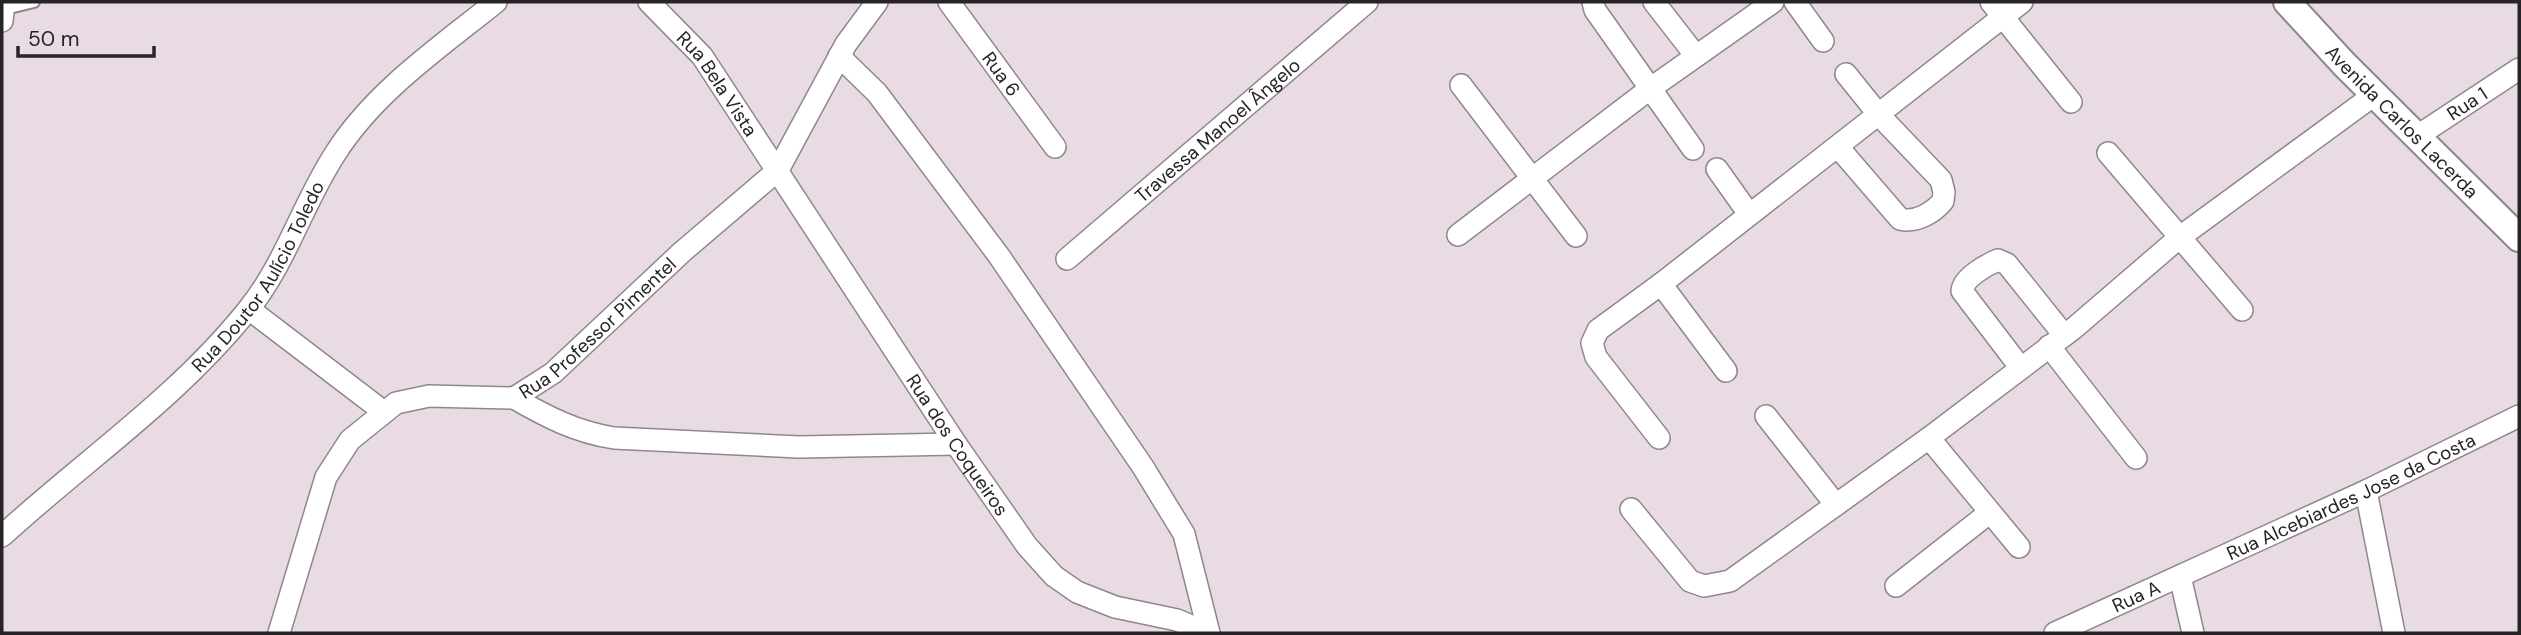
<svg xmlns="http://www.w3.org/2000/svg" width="2521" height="635" font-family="'DM Sans',sans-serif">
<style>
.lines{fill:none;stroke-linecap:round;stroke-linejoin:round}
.service-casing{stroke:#92868d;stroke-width:14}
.minor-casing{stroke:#92868d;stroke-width:24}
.tertiary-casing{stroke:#92868d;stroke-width:30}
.service{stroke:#fff;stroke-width:10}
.minor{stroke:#fff;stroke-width:21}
.tertiary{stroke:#fff;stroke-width:26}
.labels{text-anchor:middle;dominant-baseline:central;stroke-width:7;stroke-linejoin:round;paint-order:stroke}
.street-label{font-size:19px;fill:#282327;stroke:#e8dbe4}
</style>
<rect width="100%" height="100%" fill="#e8dbe4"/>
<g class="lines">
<defs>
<path id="service" d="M5,9L34,2"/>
<g id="minor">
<path id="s1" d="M649,2L702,56L956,444L1027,546L1054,576L1077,592L1115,607L1177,620L1207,633"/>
<path id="s2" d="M949,2L1055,147"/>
<path d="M1593,2L1595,10L1693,149"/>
<path d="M1654,2L1696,56"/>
<path d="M1795,2L1823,41"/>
<path d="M1991,2L2071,102"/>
<path d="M2,21L4,2"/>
<path d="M839,56L877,93L999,256L1143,467L1184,534L1209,633"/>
<path d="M1461,85L1576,236"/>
<path id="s3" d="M2416,137L2519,69"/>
<path d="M1838,147L1900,219C1916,223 1933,213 1943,201L1944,192L1941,180L1879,115L1846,74"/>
<path d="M2108,153L2242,310"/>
<path d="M1717,169L1749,214"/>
<path d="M1458,235L1651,88L1773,2"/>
<path id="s4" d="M1067,259L1367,2"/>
<path d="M1661,284L1726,371"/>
<path d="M249,309L384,412"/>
<path d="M2049,346L2136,458"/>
<path d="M2020,367L1962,291C1963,278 1986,265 1998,260L2007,264L2064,335"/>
<path d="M514,398C547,417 576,432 614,438L799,447L956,444"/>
<path d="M1766,416L1836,505"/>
<path d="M1659,438L1596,357L1592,343L1598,330L1661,284L2022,2"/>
<path d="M1929,438L2019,547"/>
<path d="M2366,491L2394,633"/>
<path d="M1631,509L1690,581L1704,586L1730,581L1929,438L2073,329L2180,237L2374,95"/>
<path id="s5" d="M2,536C84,461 177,398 247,311C285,265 303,203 335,154C374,92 440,47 496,2"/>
<path d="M2180,576L2193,633"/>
<path d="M1896,586L1989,513"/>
<path id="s6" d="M279,633L326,477L350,440L396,403L429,396L514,398L553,373L682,252L778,170L846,44L877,2"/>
<path id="s7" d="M2055,633L2366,491L2519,416"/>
</g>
<g id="tertiary">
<path id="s8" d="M2287,2L2344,64L2519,238"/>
</g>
</defs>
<use href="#service" class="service-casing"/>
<use href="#minor" class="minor-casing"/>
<use href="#tertiary" class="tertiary-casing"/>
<use href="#service" class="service"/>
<use href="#minor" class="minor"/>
<use href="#tertiary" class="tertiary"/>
</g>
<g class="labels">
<g class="street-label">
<text stroke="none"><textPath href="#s2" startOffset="89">Rua 6</textPath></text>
<text stroke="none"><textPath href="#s1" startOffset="107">Rua Bela Vista</textPath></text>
<text stroke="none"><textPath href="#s3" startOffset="61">Rua 1</textPath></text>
<text stroke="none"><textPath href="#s8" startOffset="166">Avenida Carlos Lacerda</textPath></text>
<text stroke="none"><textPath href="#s4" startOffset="198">Travessa Manoel Ângelo</textPath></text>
<text stroke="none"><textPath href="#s5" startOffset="368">Rua Doutor Aulício Toledo</textPath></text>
<text stroke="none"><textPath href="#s6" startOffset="494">Rua Professor Pimentel</textPath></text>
<text stroke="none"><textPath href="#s1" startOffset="541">Rua dos Coqueiros</textPath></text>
<text stroke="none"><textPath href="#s7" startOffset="326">Rua Alcebiardes Jose da Costa</textPath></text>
<text stroke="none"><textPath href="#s7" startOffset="89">Rua A</textPath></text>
</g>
</g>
<rect width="2521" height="635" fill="none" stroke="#282327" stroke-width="7"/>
<path d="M18 46v10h136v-10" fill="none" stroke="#282327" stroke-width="3.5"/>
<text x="28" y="46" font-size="21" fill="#282327" stroke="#e8dbe4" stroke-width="5" paint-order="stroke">50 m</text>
</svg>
